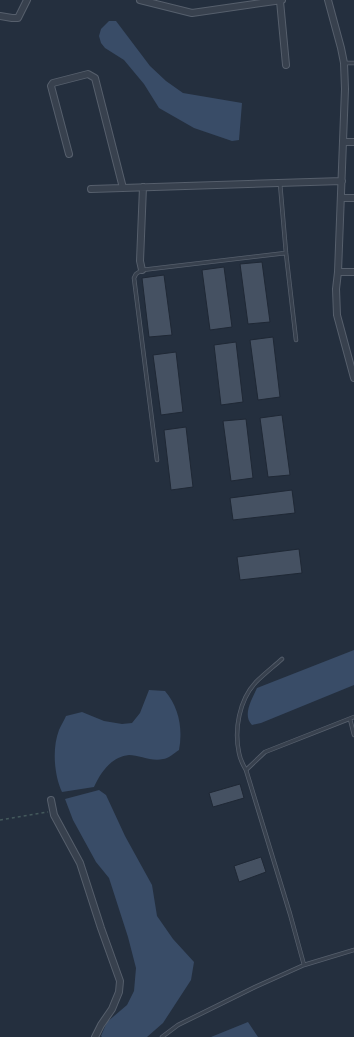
<svg xmlns="http://www.w3.org/2000/svg" width="354" height="1037" font-family="'Work Sans',sans-serif">
<style>
.water{fill:#394c67}
.building{fill:#455162;stroke:#1f2835}
.lines{fill:none;stroke-linecap:round;stroke-linejoin:round}
.lane-casing{stroke:#565f6c;stroke-width:4.5}
.street-casing{stroke:#565f6c;stroke-width:8}
.path{stroke:#44595c;stroke-width:1.5;stroke-dasharray:3 3;stroke-linecap:butt}
.lane{stroke:#38414e;stroke-width:3}
.street{stroke:#38414e;stroke-width:6}
</style>
<rect width="100%" height="100%" fill="#242f3e"/>
<path class="water" d="M109,21H116L150,66L166,81L183,93L242,103L239,140L232,141L194,128L159,108L144,84L124,60L105,48L101,43L99,36L101,29Z
M354,650V685L261,723L252,725C242,715 252,699 257,688Z
M149,690L165,691C179,707 183,729 179,750C174,753 168,759 163,759C152,762 139,755 129,755C111,757 101,772 94,787L62,792C54,775 52,748 59,730C61,725 64,721 66,716L82,712L104,721L122,724L132,723L140,713Z
M99,790L106,795L125,836L152,885L157,916L173,939L194,962L191,980L163,1023L147,1037H102L101,1036L107,1022L127,1005L134,991L136,968L128,937L109,878L96,862L73,820L65,799Z
M248,1022L258,1037H211Z"/>
<path class="building" d="M262,262L270,322L248,324L240,264Z
M224,267L232,327L210,330L202,270Z
M164,275L172,335L149,337L142,278Z
M273,337L280,397L258,400L250,340Z
M236,342L243,402L221,405L214,345Z
M176,352L183,412L161,415L153,355Z
M282,415L290,475L268,477L260,418Z
M246,419L253,478L231,481L223,421Z
M186,427L193,487L171,490L164,430Z
M292,490L295,513L233,520L230,498Z
M299,549L302,573L240,580L237,557Z
M240,784L244,798L213,807L209,793Z
M261,857L266,872L239,882L234,866Z"/>
<g class="lines">
<defs>
<path id="lane" d="M344,63H354
M280,183L286,253L296,340
M157,460L134,278L136,274L142,270L286,253
M282,659C273,667 264,674 256,682C239,700 234,730 239,753C240,759 243,765 246,770L290,914L304,965
M350,719L354,735
M246,770L265,752L354,717
M162,1037L178,1025L255,987L304,965L354,950"/>
<path id="street" d="M140,0L192,13L282,0
M328,0L341,48L344,63L345,89L338,272L336,289L337,315L354,378
M280,1L286,65
M0,16L12,18H18L27,0
M343,142H354
M69,154L51,86L53,83L88,74L95,78L123,188
M91,189L342,181
M341,198H354
M142,270L140,261L143,187
M338,272H354
M51,800L54,815L80,863L101,928L120,981L119,992L112,1009L101,1025L95,1037"/>
</defs>
<use href="#lane" class="lane-casing"/>
<use href="#street" class="street-casing"/>
<path class="path" d="M0,820L48,812"/>
<use href="#lane" class="lane"/>
<use href="#street" class="street"/>
</g>
</svg>
